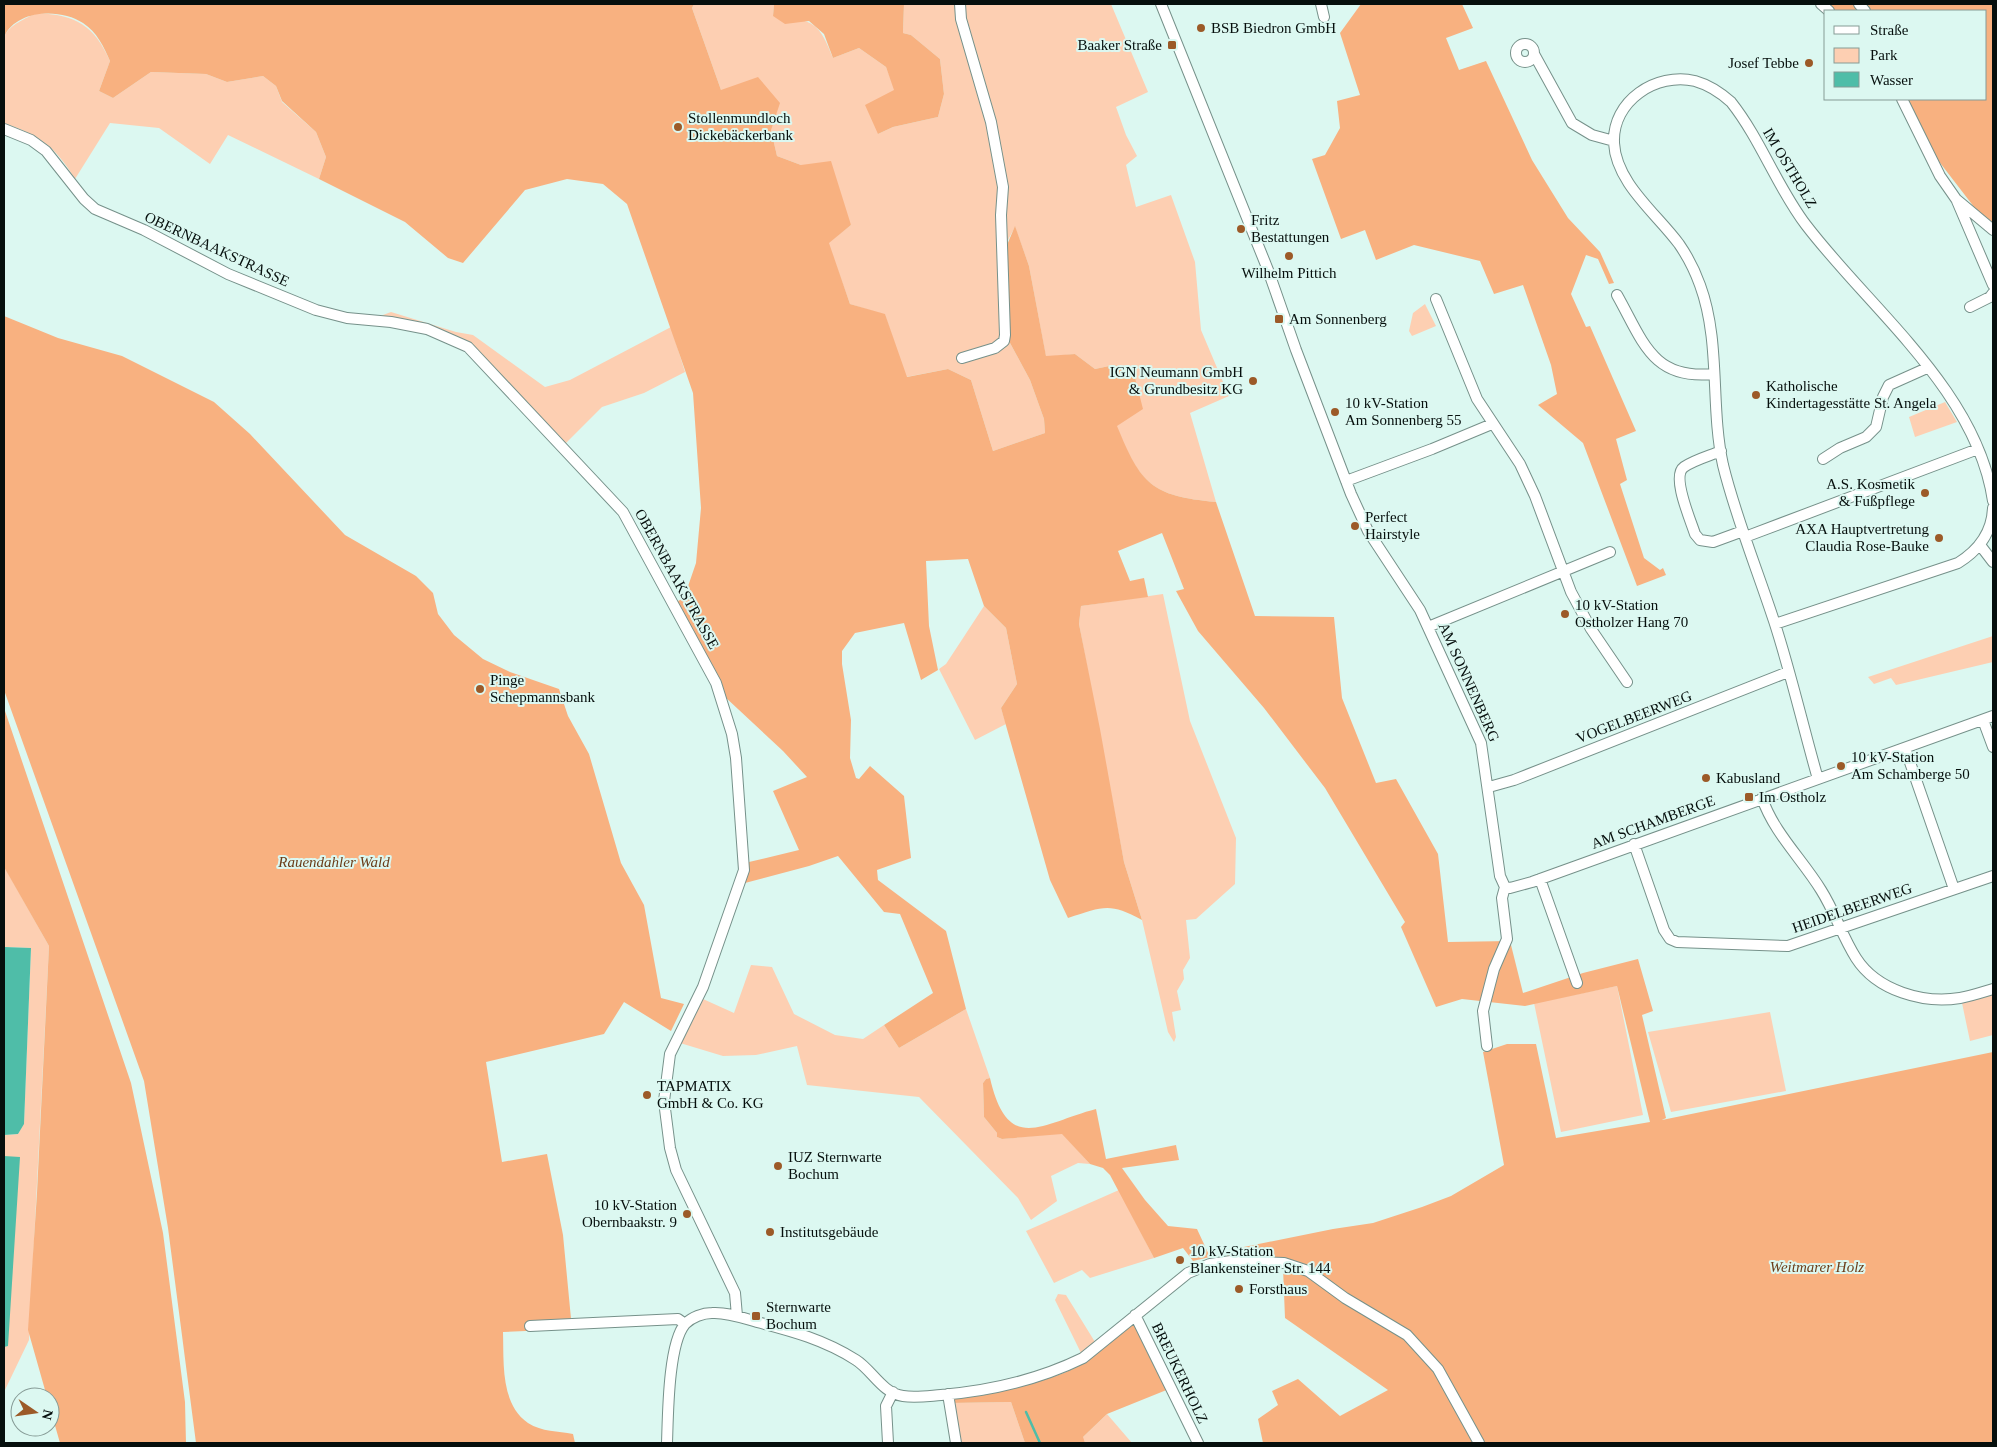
<svg xmlns="http://www.w3.org/2000/svg" width="1997" height="1447" font-family="Georgia,serif">
<style>
.green{fill:#fdcfb2}
.forest{fill:#f8b180}
.water{fill:#4fbda8}
.lines{fill:none;stroke-linecap:round;stroke-linejoin:round}
.stream{stroke:#4fbda8;stroke-width:2.5}
.street-casing{stroke:#76918a;stroke-width:12}
.street{stroke:#fff;stroke-width:10}
.poi-dot{fill:#9c5a28;stroke:#dcf8f1;stroke-width:2}
.labels{text-anchor:middle;dominant-baseline:central;stroke-width:4;stroke-linejoin:round;paint-order:stroke}
.poi-label{font-size:15px;fill:#060f0d;stroke:#dcf8f1;text-anchor:start}
.street-label{font-size:15px;fill:#060f0d;stroke:#dcf8f1}
.park-label{font-size:15px;font-style:italic;fill:#6b3d19;stroke:#dcf8f1}
</style>
<rect width="100%" height="100%" fill="#dcf8f1"/>
<path class="green" d="M694,4H774L773,16C812,21 818,19 833,58L859,48L886,67L895,90L878,134L893,127L938,117L944,94L940,59L911,35L903,33L904,4H1111L1148,92L1116,107L1126,135L1137,156L1126,165L1136,207L1171,195L1195,262L1201,330L1229,396L1190,413L1216,502C1151,496 1141,484 1116,426L1132,415L1114,365L1095,369L1075,354L1046,357L1029,266L1015,227L1008,240L1003,330L1030,380L1044,419L1045,433L993,451L971,380L948,369L906,377L885,315L850,304L828,243L851,225L801,165L777,156L771,130L721,90L692,8Z
M37,13C76,15 94,25 110,61L99,91L113,98L151,72L206,74L227,82L263,76L276,86L282,102L316,132L326,157L319,179L228,135L210,164L159,128L110,123L75,179C54,145 40,136 4,123V37C9,25 26,18 37,13Z
M1425,304L1436,326L1412,336L1409,331L1413,313Z
M391,312L456,332L473,335L545,387L570,380L671,327L685,372L644,393L602,407L564,445L470,345L375,318Z
M1945,402L1957,422L1915,437L1909,417Z
M1163,594L1190,721L1236,838L1235,884L1196,919L1186,920L1190,958L1183,970L1184,979L1177,991L1181,1010L1172,1012L1176,1037L1174,1042L1168,1032L1142,920L1124,862L1079,624L1081,606Z
M984,606L1006,628L1017,684L1001,708L1006,724L975,740L939,669L946,664Z
M1993,636V662L1896,685L1891,678L1874,684L1868,677Z
M4,866L49,946L29,1340L4,1392V1135L18,1134L24,1123L31,948L4,947Z
M751,965L772,967L794,1014L835,1035L863,1039L884,1025L899,1048L966,1009L990,1078L986,1079L983,1083L984,1117L997,1133V1137L1002,1139L1062,1133L1090,1164L1078,1163L1051,1176L1057,1201L1031,1220L1018,1198L919,1097L807,1085L797,1046L756,1055L723,1056L680,1043L703,999L734,1013Z
M1617,986L1643,1115L1561,1132L1534,1003Z
M1993,994V1035L1970,1041L1962,1003Z
M1770,1012L1786,1091L1671,1112L1648,1032Z
M1119,1190L1154,1258L1090,1278L1082,1270L1054,1283L1026,1231Z
M1058,1294L1066,1295L1095,1342L1081,1353L1055,1300Z
M1011,1402L1025,1443H959L950,1403Z
M1107,1414L1132,1443H1085L1082,1438Z"/>
<path class="forest" d="M4,4H694L692,8L721,90L758,77L780,103L771,130L777,156L801,165L831,161L851,225L829,243L850,304L885,314L907,377L948,369L971,380L993,451L1045,433L1044,419L1030,380L1003,330L999,264L1015,226L1029,266L1046,356L1075,354L1095,369L1114,365L1133,370L1143,409L1117,426C1141,484 1151,496 1216,502L1255,616L1334,617L1342,698L1376,783L1396,779L1438,854L1448,942L1510,941L1523,993L1583,973L1638,959L1653,1011L1642,1015L1666,1118L1662,1120L1993,1052V1443H1263L1258,1419L1278,1405L1272,1391L1298,1379L1340,1416L1388,1390L1285,1318L1283,1268L1234,1266L1224,1251L1333,1229L1373,1223L1422,1207L1451,1196L1504,1165L1483,1052L1507,1044H1536L1556,1138L1650,1122L1617,986L1525,1006L1462,999L1436,1007L1401,927L1405,922L1325,788L1264,708L1198,631L1176,591L1184,589L1162,533L1118,551L1130,581L1144,578L1148,597L1081,606L1079,624L1100,729L1124,862L1142,920C1109,902 1103,907 1068,918L1050,880L1001,708L1017,684L1006,628L984,606L968,559L926,561L929,626L938,670L921,680L904,623L855,633L842,651V664L851,720L850,758L856,778L859,779L870,766L904,796L911,858L877,870L878,880L946,931L966,1009L899,1048L884,1025L933,993L900,914L884,912L838,856L809,866L745,883L749,862L799,850L773,791L807,777L783,751L724,696L674,603L684,598L696,563L701,508L693,393L627,204L603,184L567,179L525,190L463,263L448,258L405,222L319,179L326,157L316,132L282,101L276,86L263,76L227,82L206,74L151,72L113,98L99,91L110,61C104,47 97,32 83,23C61,8 16,9 4,37Z
M774,4H904L903,33L911,35L940,59L944,94L938,117L893,127L878,134L865,105L894,90L886,67L859,48L833,58L824,34L809,21L785,24L773,16Z
M1361,4H1462L1473,28L1446,38L1459,70L1486,61L1532,160L1568,218L1600,252L1614,283L1609,284L1598,259L1586,255L1571,294L1586,327L1590,326L1636,431L1616,439L1627,480L1620,484L1644,558L1660,570L1663,568L1666,575L1637,586L1583,443L1538,405L1557,394L1551,365L1523,285L1494,294L1480,261L1414,245L1376,260L1365,230L1341,239L1312,159L1325,155L1340,128L1337,101L1360,95L1340,33Z
M1827,4H1993V224L1981,216L1934,155L1905,99H1986V11H1835Z
M4,316L58,338L122,356L214,402L250,434L345,535L416,576L433,593L438,614L454,635L483,659L510,672L559,689L568,716L589,754L621,863L644,905L661,998L684,1004L671,1031L624,1002L604,1034L486,1062L502,1162L547,1154L563,1235L572,1329L503,1332C504,1361 500,1404 528,1423C542,1432 558,1431 573,1434L575,1443H196L168,1228L144,1081L4,690Z
M4,708L131,1083L163,1233L185,1402L186,1443H60L50,1408V1397H47L28,1330L37,1193L49,946L4,867Z
M990,1078C1008,1156 1042,1123 1096,1109L1106,1159L1176,1145L1179,1160L1122,1168L1145,1200L1168,1226L1197,1229L1210,1257L1193,1261L1183,1248L1154,1258L1110,1175L1103,1168L1090,1164L1062,1134L1002,1139L997,1137V1133L984,1117L983,1083L986,1079Z
M1134,1321L1169,1389L1107,1414L1083,1437L1085,1443H1025L1011,1402L950,1403L953,1398C991,1393 1054,1383 1087,1361C1104,1350 1119,1334 1134,1321Z"/>
<path class="water" d="M4,947L31,948L24,1124L18,1134L4,1135Z
M4,1156L20,1157L8,1346L4,1347Z"/>
<g class="lines">
<path class="stream" d="M1026,1412L1040,1443"/>
<defs>
<path id="street" d="M960,4L961,19L991,122L1003,187L1001,215L1005,335L1004,341L995,348L962,358
M1161,4L1268,270L1296,350L1351,494L1368,531L1420,610L1481,743L1500,876L1505,887L1510,888L1532,882L1993,716
M1321,4L1324,17
M1821,4L1829,11
M1859,4L1865,11
M1516 53a9 9 0 1 1 18 0a9 9 0 1 1-18 0Z
M1534,54L1572,123L1592,135L1614,141
M1902,99L1940,176L1956,199L1993,230
M4,129L31,140L46,151L84,199L95,209L144,230L228,274L316,310L347,318L391,322L427,329L468,347L623,512L716,683L732,734L736,758L744,870L703,987L670,1054L664,1101L670,1148L676,1170L735,1293L737,1316
M1957,201L1993,285
M1617,295C1643,341 1652,380 1713,374
M1436,299L1477,399L1520,464L1535,496L1571,592L1591,629L1627,682
M1970,307L1990,297L1993,293
M1721,451C1709,456 1694,460 1684,467C1671,476 1691,521 1695,534L1700,540L1713,542L1743,531
M1823,459L1840,448L1866,437L1876,427L1883,397L1889,385L1927,368
M1346,481L1432,449L1492,424
M1745,537L1978,449
M1980,545L1993,562
M1775,624L1958,563C1979,550 1992,533 1993,508
M1428,627L1610,552
M1983,720L1993,747
M1905,748L1954,889
M1818,779C1803,727 1791,673 1774,621C1757,569 1736,518 1723,465C1710,406 1721,342 1700,285C1695,271 1688,257 1679,244C1657,214 1616,183 1614,143C1612,101 1656,72 1695,81C1709,85 1721,93 1731,102C1761,140 1777,187 1806,225C1870,309 1977,391 1993,501
M1489,787L1514,780L1788,672
M1762,798C1774,833 1802,859 1821,890C1835,912 1842,936 1856,958C1877,991 1924,1004 1960,998C1971,996 1983,992 1993,989
M1634,844L1664,930L1670,939L1677,942L1788,946L1993,876
M1540,879L1577,983
M1487,1046L1483,1011L1494,969L1507,939L1502,898L1505,887
M1135,1315L1198,1443
M530,1326L678,1319L685,1324
M948,1394L956,1443
M667,1443C668,1417 668,1344 685,1324C692,1317 703,1313 712,1313C727,1312 743,1318 757,1322C792,1331 825,1340 856,1360C872,1370 882,1393 903,1396C915,1398 928,1396 941,1395C989,1391 1038,1380 1083,1358L1188,1273L1210,1264L1231,1261L1284,1263L1308,1271L1345,1298L1407,1335L1438,1369L1479,1443
M888,1443L886,1406L893,1392"/>
</defs>
<use href="#street" class="street-casing"/>
<use href="#street" class="street"/>
</g>
<g class="poi-dot">
<circle cx="1201" cy="28" r="5"/>
<rect x="1167" y="40" width="10" height="10" rx="2.5"/>
<circle cx="1809" cy="63" r="5"/>
<circle cx="678" cy="127" r="5"/>
<circle cx="1241" cy="229" r="5"/>
<circle cx="1289" cy="256" r="5"/>
<rect x="1274" y="314" width="10" height="10" rx="2.5"/>
<circle cx="1253" cy="381" r="5"/>
<circle cx="1756" cy="395" r="5"/>
<circle cx="1335" cy="412" r="5"/>
<circle cx="1925" cy="493" r="5"/>
<circle cx="1355" cy="526" r="5"/>
<circle cx="1939" cy="538" r="5"/>
<circle cx="1565" cy="614" r="5"/>
<circle cx="480" cy="689" r="5"/>
<circle cx="1841" cy="766" r="5"/>
<circle cx="1706" cy="778" r="5"/>
<rect x="1744" y="792" width="10" height="10" rx="2.5"/>
<circle cx="647" cy="1095" r="5"/>
<circle cx="778" cy="1166" r="5"/>
<circle cx="687" cy="1214" r="5"/>
<circle cx="770" cy="1232" r="5"/>
<circle cx="1180" cy="1260" r="5"/>
<circle cx="1239" cy="1289" r="5"/>
<rect x="751" y="1311" width="10" height="10" rx="2.5"/>
</g>
<g class="labels">
<g class="poi-label">
<text x="1211" y="28">BSB Biedron GmbH</text>
<text x="1162" y="45" text-anchor="end">Baaker Straße</text>
<text x="1799" y="63" text-anchor="end">Josef Tebbe</text>
<text x="688" y="118">Stollenmundloch<tspan x="688" dy="17">Dickebäckerbank</tspan></text>
<text x="1251" y="220">Fritz<tspan x="1251" dy="17">Bestattungen</tspan></text>
<text x="1289" y="273" text-anchor="middle">Wilhelm Pittich</text>
<text x="1289" y="319">Am Sonnenberg</text>
<text x="1243" y="372" text-anchor="end">IGN Neumann GmbH<tspan x="1243" dy="17">&amp; Grundbesitz KG</tspan></text>
<text x="1766" y="386">Katholische<tspan x="1766" dy="17">Kindertagesstätte St. Angela</tspan></text>
<text x="1345" y="403">10 kV-Station<tspan x="1345" dy="17">Am Sonnenberg 55</tspan></text>
<text x="1915" y="484" text-anchor="end">A.S. Kosmetik<tspan x="1915" dy="17">&amp; Fußpflege</tspan></text>
<text x="1365" y="517">Perfect<tspan x="1365" dy="17">Hairstyle</tspan></text>
<text x="1929" y="529" text-anchor="end">AXA Hauptvertretung<tspan x="1929" dy="17">Claudia Rose-Bauke</tspan></text>
<text x="1575" y="605">10 kV-Station<tspan x="1575" dy="17">Ostholzer Hang 70</tspan></text>
<text x="490" y="680">Pinge<tspan x="490" dy="17">Schepmannsbank</tspan></text>
<text x="1851" y="757">10 kV-Station<tspan x="1851" dy="17">Am Schamberge 50</tspan></text>
<text x="1716" y="778">Kabusland</text>
<text x="1759" y="797">Im Ostholz</text>
<text x="657" y="1086">TAPMATIX<tspan x="657" dy="17">GmbH &amp; Co. KG</tspan></text>
<text x="788" y="1157">IUZ Sternwarte<tspan x="788" dy="17">Bochum</tspan></text>
<text x="677" y="1205" text-anchor="end">10 kV-Station<tspan x="677" dy="17">Obernbaakstr. 9</tspan></text>
<text x="780" y="1232">Institutsgebäude</text>
<text x="1190" y="1251">10 kV-Station<tspan x="1190" dy="17">Blankensteiner Str. 144</tspan></text>
<text x="1249" y="1289">Forsthaus</text>
<text x="766" y="1307">Sternwarte<tspan x="766" dy="17">Bochum</tspan></text>
</g>
<g class="street-label">
<text transform="translate(1790 168) rotate(59)">IM OSTHOLZ</text>
<text transform="translate(217 249) rotate(25)">OBERNBAAKSTRASSE</text>
<text transform="translate(677 579) rotate(61)">OBERNBAAKSTRASSE</text>
<text transform="translate(1469 682) rotate(66)">AM SONNENBERG</text>
<text transform="translate(1634 717) rotate(-21)">VOGELBEERWEG</text>
<text transform="translate(1653 822) rotate(-20)">AM SCHAMBERGE</text>
<text transform="translate(1852 908) rotate(-19)">HEIDELBEERWEG</text>
<text transform="translate(1180 1373) rotate(64)">BREUKERHOLZ</text>
</g>
<g class="park-label">
<text x="334" y="862">Rauendahler Wald</text>
<text x="1817" y="1267">Weitmarer Holz</text>
</g>
</g>
<rect width="1997" height="1447" fill="none" stroke="#060f0d" stroke-width="10"/>
<rect x="1824" y="10" width="162" height="90" fill="#dcf8f1" stroke="#869b96"/>
<rect x="1834" y="26" width="25" height="8" fill="#ffffff" stroke="#869b96"/>
<text x="1870" y="35" font-size="15" fill="#060f0d">Straße</text>
<rect x="1834" y="48" width="25" height="15" fill="#fdcfb2" stroke="#869b96"/>
<text x="1870" y="60" font-size="15" fill="#060f0d">Park</text>
<rect x="1834" y="72" width="25" height="15" fill="#4fbda8" stroke="#869b96"/>
<text x="1870" y="85" font-size="15" fill="#060f0d">Wasser</text>
<g transform="translate(35 1412) rotate(103)"><circle r="24" fill="#dcf8f1" stroke="#869b96"/>
<path d="M0-4L9 19L0 12L-9 19Z" fill="#9c5a28"/>
<text y="-8" font-size="14" font-weight="bold" text-anchor="middle" fill="#060f0d">N</text>
</g>
</svg>
